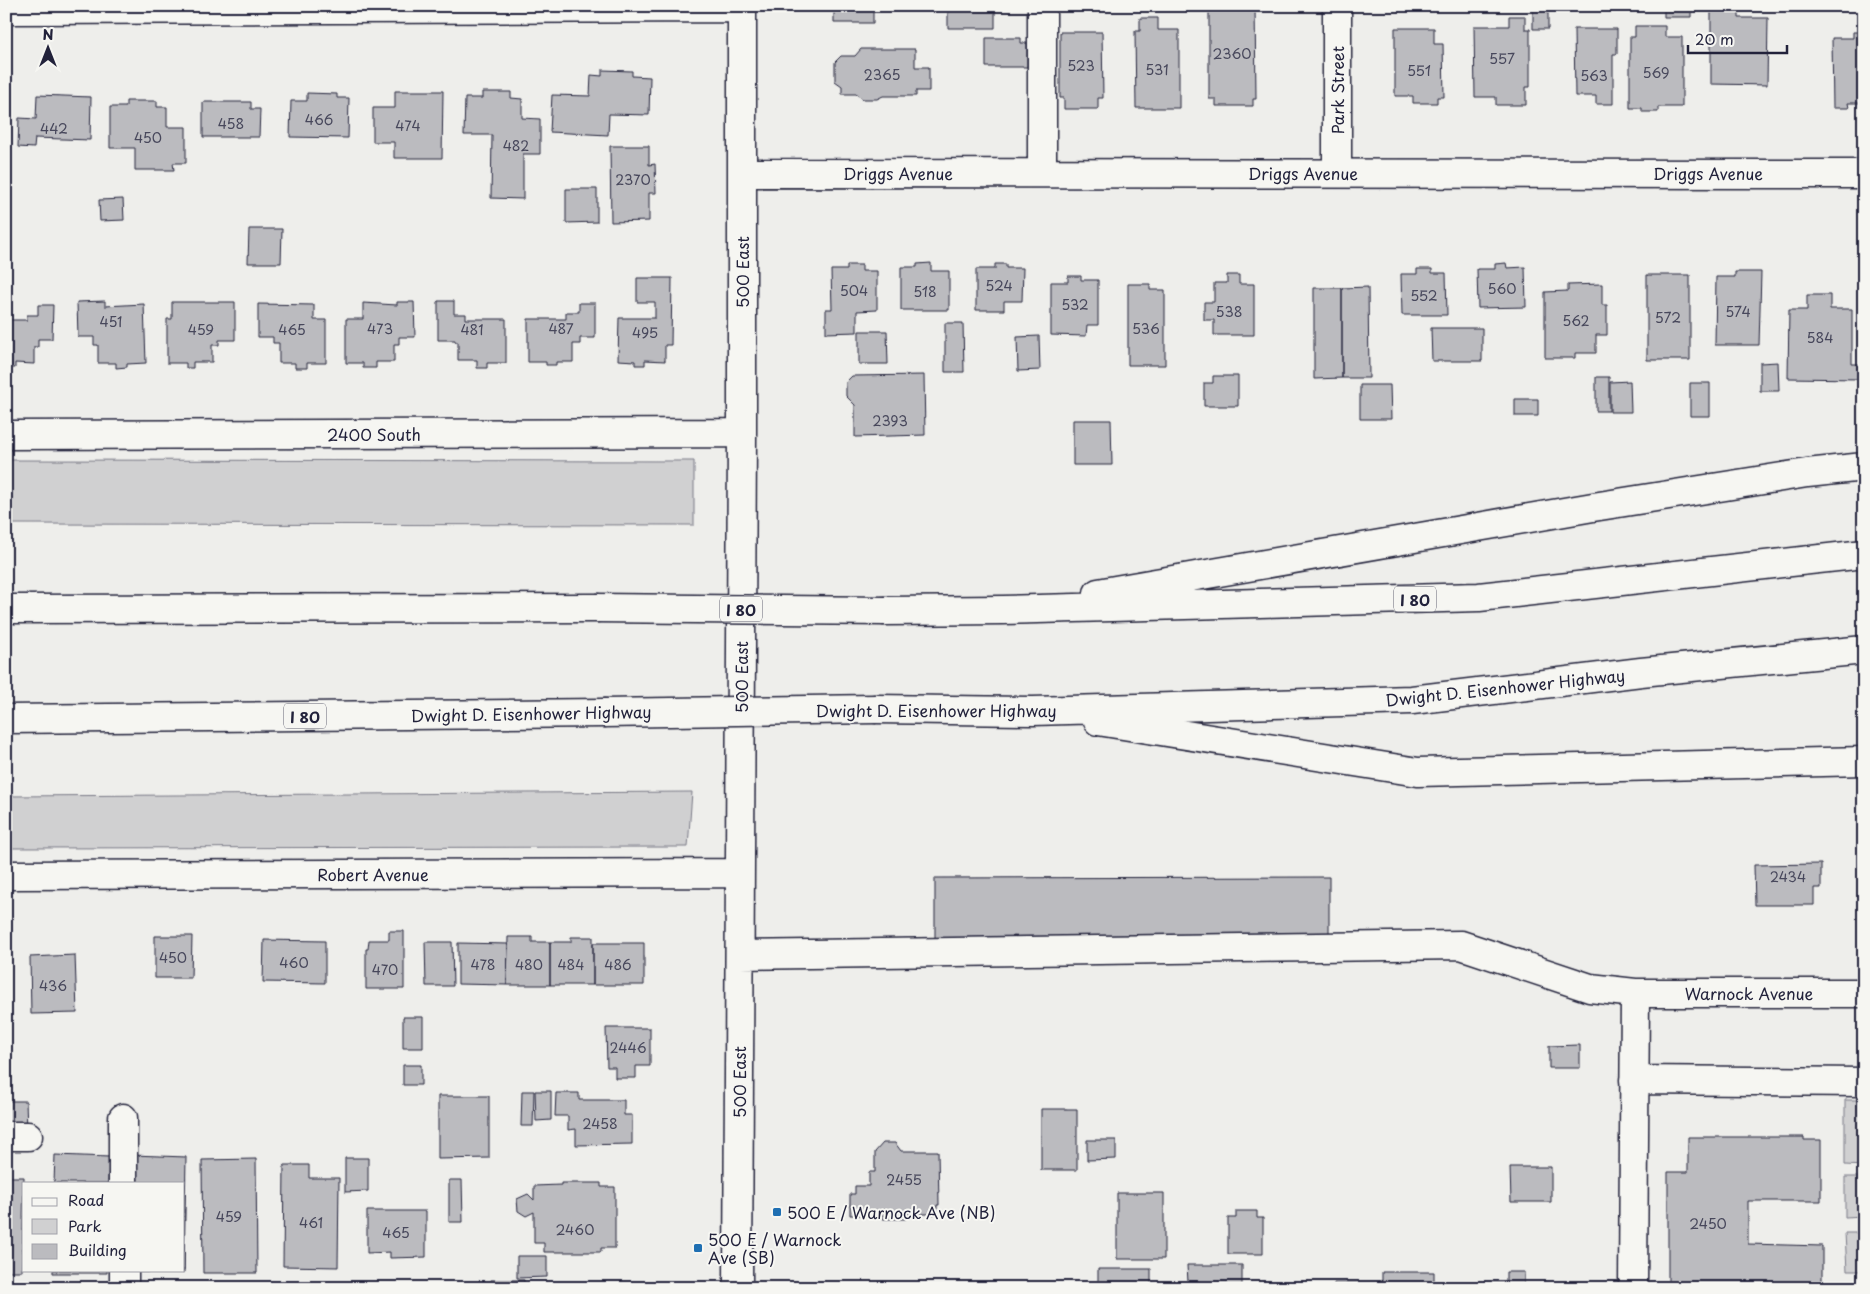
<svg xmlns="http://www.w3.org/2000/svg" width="1870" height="1294" font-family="'Playpen Sans',sans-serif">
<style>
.green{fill:#d0d0d1;stroke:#797986}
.building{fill:#bbbbbf;stroke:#22223b}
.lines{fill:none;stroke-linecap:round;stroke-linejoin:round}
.minor-casing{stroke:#22223b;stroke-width:31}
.highway-casing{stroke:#22223b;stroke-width:31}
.minor{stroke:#f6f6f2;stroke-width:28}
.highway{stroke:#f6f6f2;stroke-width:28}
.highway-bridge-casing{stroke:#22223b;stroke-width:31;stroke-linecap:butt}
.highway-bridge{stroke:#f6f6f2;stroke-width:28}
.poi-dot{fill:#1f6fb2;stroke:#f6f6f2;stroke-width:2}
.labels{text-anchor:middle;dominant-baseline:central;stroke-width:4;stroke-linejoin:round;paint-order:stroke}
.number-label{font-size:14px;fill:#48485c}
.shield{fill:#f6f6f2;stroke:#626272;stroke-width:1}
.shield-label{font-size:15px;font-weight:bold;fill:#22223b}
.street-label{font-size:16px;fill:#22223b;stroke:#f6f6f2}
.poi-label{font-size:16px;fill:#22223b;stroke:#f6f6f2;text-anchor:start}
</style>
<rect width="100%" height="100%" fill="#eeeeeb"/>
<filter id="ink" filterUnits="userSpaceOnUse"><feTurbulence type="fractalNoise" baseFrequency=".02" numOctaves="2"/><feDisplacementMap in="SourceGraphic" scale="10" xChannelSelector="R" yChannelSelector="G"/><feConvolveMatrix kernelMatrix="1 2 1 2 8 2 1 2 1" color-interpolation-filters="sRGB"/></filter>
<g filter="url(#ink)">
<path class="green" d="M6,460L694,461V525L6,524Z
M692,792L688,847L6,848V796Z
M1845,1100H1864V1166L1845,1165Z
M1845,1177H1864V1216L1845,1217Z
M1845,1233H1864V1271H1847Z"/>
<path class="building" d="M828,6H873V23H834V8H828Z
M948,6H995V28H948Z
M1209,6H1255L1256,99H1253V106H1216V99H1209Z
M1533,6H1548V29H1533Z
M1664,6H1691V17H1664Z
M1739,6V18H1768L1767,85L1711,84V7Z
M1828,6H1861V9H1828Z
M1509,16H1525V29H1530V87H1526V105H1496V97H1475L1474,26H1509Z
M1140,18H1158V30H1179V108H1136L1135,31H1140Z
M1635,26H1665V37H1682V107H1658V112H1642V108H1630V37H1635Z
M1395,28H1434V44H1443L1444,97H1437V103H1413V96H1395Z
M1574,29H1617V54H1613V104H1596V96H1575Z
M1060,32H1102L1103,98H1098V109H1064V98H1060Z
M1853,32H1863L1864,103H1848L1849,108H1833L1832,38H1853Z
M986,38H1021V43H1027V67H986Z
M861,49H915V67H929V91H916V96H883L877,99H863L856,94H842V86L835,81V62L841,56H855Z
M602,70L632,71V76L650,77L649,115L609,114L608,135L550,132L552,95L590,96L591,75L602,76Z
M395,91H443L442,158H394V142H373V108H395Z
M482,92H511V98L522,99V118L540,119V154H523V199L491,198L492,135H464L465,98H482Z
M307,93L337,94V98H349L348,138L290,137L291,101H307Z
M37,95L91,97L90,140L35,138L34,148L18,147L19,118L36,119Z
M126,101H157V107H167V127H186V163H173L174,170H135V148H110V107H126Z
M203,102H251V109H260L259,137H203Z
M610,146H649V165L655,164L656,193H649V221L611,222Z
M566,189H597V222L566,223Z
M123,199L124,220L100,221L99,200Z
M249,229H282L281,263H248Z
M931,263V271H949V310H901V267H917V264Z
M1506,263L1507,268L1525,267L1526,307L1478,308L1477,269H1495V264Z
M995,264H1006V268H1023L1022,301H1004V310H976V269H995Z
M847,265H862V271H877V310L857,311V332L826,333V309H832L831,270H847Z
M1417,269H1432V273H1446L1447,315H1402L1401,274H1417Z
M1735,272H1761L1759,345H1715L1716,277H1735Z
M1227,275H1239V284H1254V335H1214V320H1204V302H1214V283H1227Z
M1647,275H1690V360H1647Z
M1068,276H1081V280H1098V325H1087L1086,336L1051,335V282H1068Z
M637,278H672L671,345H665V361L645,360V365H635V361L618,360L619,318H655V302H637Z
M1128,284H1150V290H1165V365H1128Z
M1602,284V305H1607V335H1596V353H1575V358H1545V292L1568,291V285Z
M1368,287L1369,378H1342V288Z
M1314,288H1342V378L1314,379Z
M1807,295H1830V309H1852V364H1859V379L1788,378L1789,310H1807Z
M105,301V306L144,304L146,363L127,364V367L116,368V363H98V345H94V337H78L77,302Z
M438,301H454V314H466V319H506V363H487V368H477V360H458V342H455V340H438Z
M172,302H235V340H219V345H212V362H193V368H186V363H167V319H172Z
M397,302H414L415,337H399V344H394V362H376V368H363V363H346V319H363V303L397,305Z
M579,303H595V338H580V344H573V362H556V365H546V362H528V319H566V312H579Z
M258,304L314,305V320H326V363H307V368H295V363H279V343H273V337H258Z
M38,305H53L52,339H38V347H34V364L15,363V368H6V320H27V315H38Z
M945,323H963L964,372H945Z
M1431,328H1482V361H1432Z
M859,331H887L888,364H859Z
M1039,336L1040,370L1018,371L1017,337Z
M1778,362L1779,391H1760V363Z
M924,375L925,435L855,437V405L846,396V382L852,376Z
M1213,376H1238V406H1204V383H1213Z
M1596,377H1609V411H1596Z
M1630,381L1631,412H1610V382Z
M1690,383H1710V416H1690Z
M1360,385H1390L1391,419H1360Z
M1515,399H1538V416H1515Z
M1073,420H1111L1112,465H1073Z
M1821,864V888H1814V905H1755L1754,865Z
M1329,877V938L935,940V878Z
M389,931H404V989H366V949H368L369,940H389Z
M155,936H192L191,978H155Z
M508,937H532V942H550V985H507Z
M571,937H593V985H550V942H571Z
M264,940L325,941V983L263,982Z
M425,942H452L453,986H426Z
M458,943L508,944L507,985L458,984Z
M593,943H644V985H593Z
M75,955L77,1013L31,1014L30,957Z
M403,1017H423V1048H403Z
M606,1028H650V1066H636V1078H615V1067H607Z
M1580,1045V1068H1549V1046Z
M403,1065H421V1085H403Z
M522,1091H534L533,1126H521Z
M535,1091H551V1120L536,1121Z
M556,1093H579V1100H624V1115H632V1144L576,1145V1129L568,1130V1116H555Z
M438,1096H489V1158L438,1159Z
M6,1101H26L27,1131H6Z
M1041,1109H1077V1170H1041Z
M1688,1137H1804V1140H1821V1201H1748V1244L1822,1246V1288H1668V1172H1688Z
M1087,1140H1116V1159L1087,1160Z
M883,1143H895L901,1151H938L939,1205H937V1214H906V1219H883V1215H850V1194H855V1186H869V1172H875V1152Z
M55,1155L109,1157L108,1183H54Z
M132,1155L186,1157L184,1272H131V1270H184V1183H132Z
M345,1158H368V1191L345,1192Z
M256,1159L257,1273H203L202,1160Z
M284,1165H309V1178H339L338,1267L283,1266Z
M1510,1167H1551V1202H1511Z
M6,1177H24L22,1271H6Z
M449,1180H462L463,1222H449Z
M561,1183H601V1187H615V1248H601V1252H544V1243H534V1212L526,1216L518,1211L517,1199L528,1194L534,1200V1186L561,1185Z
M1117,1193H1164V1259H1117Z
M367,1211H426V1257L390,1258V1252L367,1253Z
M1236,1211H1257V1218H1263V1254H1228V1218H1236Z
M517,1256H547V1277L517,1278Z
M1187,1265H1242V1288H1200V1282H1188Z
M1098,1269H1151V1288H1098Z
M53,1270H107V1273H53Z
M1382,1272H1434V1288H1334V1283H1382Z
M1506,1272H1524V1288H1460V1283H1506Z
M491,1280H524V1288H491Z"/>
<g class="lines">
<defs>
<path id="minor" d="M1337,6V173
M6,10L742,8
M742,173L1864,174
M1042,173V6
M6,435L742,433
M6,875L739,873
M740,955L1461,945L1590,988L1635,993H1864
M1634,1080L1864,1082
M123,1118V1183
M6,1136H28
M124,1270V1288
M738,1288L742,433V6
M1633,1288L1635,993"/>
<path id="highway" d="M1098,593L1593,507L1807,473L1864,467
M6,609L596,608
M885,611L1003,610L1479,597L1864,554
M876,709L1033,711L1412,700L1641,672L1864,650
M6,719L604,713
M1098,721L1418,772L1864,761"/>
</defs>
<use href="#minor" class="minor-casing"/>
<use href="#highway" class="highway-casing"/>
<use href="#minor" class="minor"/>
<use href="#highway" class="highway"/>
<defs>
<path id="highway-bridge" d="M596,608L885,611
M604,713L876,709"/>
</defs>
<use href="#highway-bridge" class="highway-bridge-casing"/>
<use href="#highway-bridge" class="highway-bridge"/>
</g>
</g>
<g class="poi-dot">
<rect x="772" y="1207" width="10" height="10" rx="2.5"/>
<rect x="693" y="1243" width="10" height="10" rx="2.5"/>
</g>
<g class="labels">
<g class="number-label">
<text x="1232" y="53">2360</text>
<text x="1502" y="58">557</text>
<text x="1081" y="65">523</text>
<text x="1157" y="69">531</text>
<text x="1419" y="70">551</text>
<text x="1656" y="72">569</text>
<text x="882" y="74">2365</text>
<text x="1594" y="75">563</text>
<text x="319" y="119">466</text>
<text x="231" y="123">458</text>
<text x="408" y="125">474</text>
<text x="54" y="128">442</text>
<text x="148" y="137">450</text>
<text x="516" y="145">482</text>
<text x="633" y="179">2370</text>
<text x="999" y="285">524</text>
<text x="1502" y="288">560</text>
<text x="854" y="290">504</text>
<text x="925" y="291">518</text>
<text x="1424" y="295">552</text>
<text x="1075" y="304">532</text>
<text x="1229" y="311">538</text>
<text x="1738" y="311">574</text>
<text x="1668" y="317">572</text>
<text x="1576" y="320">562</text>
<text x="111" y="321">451</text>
<text x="380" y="328">473</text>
<text x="561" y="328">487</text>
<text x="1146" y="328">536</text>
<text x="201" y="329">459</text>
<text x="292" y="329">465</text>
<text x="472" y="329">481</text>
<text x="645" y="332">495</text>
<text x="1820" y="337">584</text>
<text x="890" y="420">2393</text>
<text x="1788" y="876">2434</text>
<text x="173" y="957">450</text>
<text x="294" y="962">460</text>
<text x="483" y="964">478</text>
<text x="529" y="964">480</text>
<text x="571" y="964">484</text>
<text x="618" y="964">486</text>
<text x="385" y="969">470</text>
<text x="53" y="985">436</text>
<text x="628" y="1047">2446</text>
<text x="600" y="1123">2458</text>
<text x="904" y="1179">2455</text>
<text x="229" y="1216">459</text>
<text x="311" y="1222">461</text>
<text x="1708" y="1223">2450</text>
<text x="575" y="1229">2460</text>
<text x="396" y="1232">465</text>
</g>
<g class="shield">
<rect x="1394" y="586.5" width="42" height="25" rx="4"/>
<rect x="720" y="596.5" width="42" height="25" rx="4"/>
<rect x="284" y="703.5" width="42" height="25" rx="4"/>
</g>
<g class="shield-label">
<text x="1415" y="599">I 80</text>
<text x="741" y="609">I 80</text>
<text x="305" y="716">I 80</text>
</g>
<g class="street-label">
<text transform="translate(1337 90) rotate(-90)">Park Street</text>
<text x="898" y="173">Driggs Avenue</text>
<text x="1303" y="173">Driggs Avenue</text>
<text x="1708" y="173">Driggs Avenue</text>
<text transform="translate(742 272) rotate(-90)">500 East</text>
<text x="374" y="434">2400 South</text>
<text transform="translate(741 677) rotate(-90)">500 East</text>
<text transform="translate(1505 687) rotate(-6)">Dwight D. Eisenhower Highway</text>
<text x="936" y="710">Dwight D. Eisenhower Highway</text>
<text transform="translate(531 713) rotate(-1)">Dwight D. Eisenhower Highway</text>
<text x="373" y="874">Robert Avenue</text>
<text x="1749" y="993">Warnock Avenue</text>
<text transform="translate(739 1082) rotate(-90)">500 East</text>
</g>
<g class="poi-label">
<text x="787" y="1212">500 E / Warnock Ave (NB)</text>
<text x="708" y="1239">500 E / Warnock<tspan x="708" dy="18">Ave (SB)</tspan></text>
</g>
</g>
<rect width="1870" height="1294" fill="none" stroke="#f6f6f2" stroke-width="25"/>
<rect x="12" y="12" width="1845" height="1269" fill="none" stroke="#22223b" stroke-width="2" filter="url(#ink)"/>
<rect x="22" y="1182" width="162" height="90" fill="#f6f6f2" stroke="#a1a1a9"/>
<rect x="32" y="1198" width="25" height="8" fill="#f6f6f2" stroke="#a1a1a9"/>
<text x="68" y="1206" font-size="15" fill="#22223b">Road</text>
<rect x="32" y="1219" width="25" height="15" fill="#d0d0d1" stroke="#a1a1a9"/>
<text x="68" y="1232" font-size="15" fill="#22223b">Park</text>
<rect x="32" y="1244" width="25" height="15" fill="#bbbbbf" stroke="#a1a1a9"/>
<text x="68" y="1256" font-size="15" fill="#22223b">Building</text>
<g transform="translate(48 48)" stroke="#f6f6f2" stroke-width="4" paint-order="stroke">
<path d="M0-4L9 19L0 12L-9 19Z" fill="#22223b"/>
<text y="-8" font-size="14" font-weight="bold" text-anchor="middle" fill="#22223b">N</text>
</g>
<path d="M1688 45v8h99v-8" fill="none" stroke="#22223b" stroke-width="2.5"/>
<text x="1695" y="45" font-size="15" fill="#22223b" stroke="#f6f6f2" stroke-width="4" paint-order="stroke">20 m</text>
</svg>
